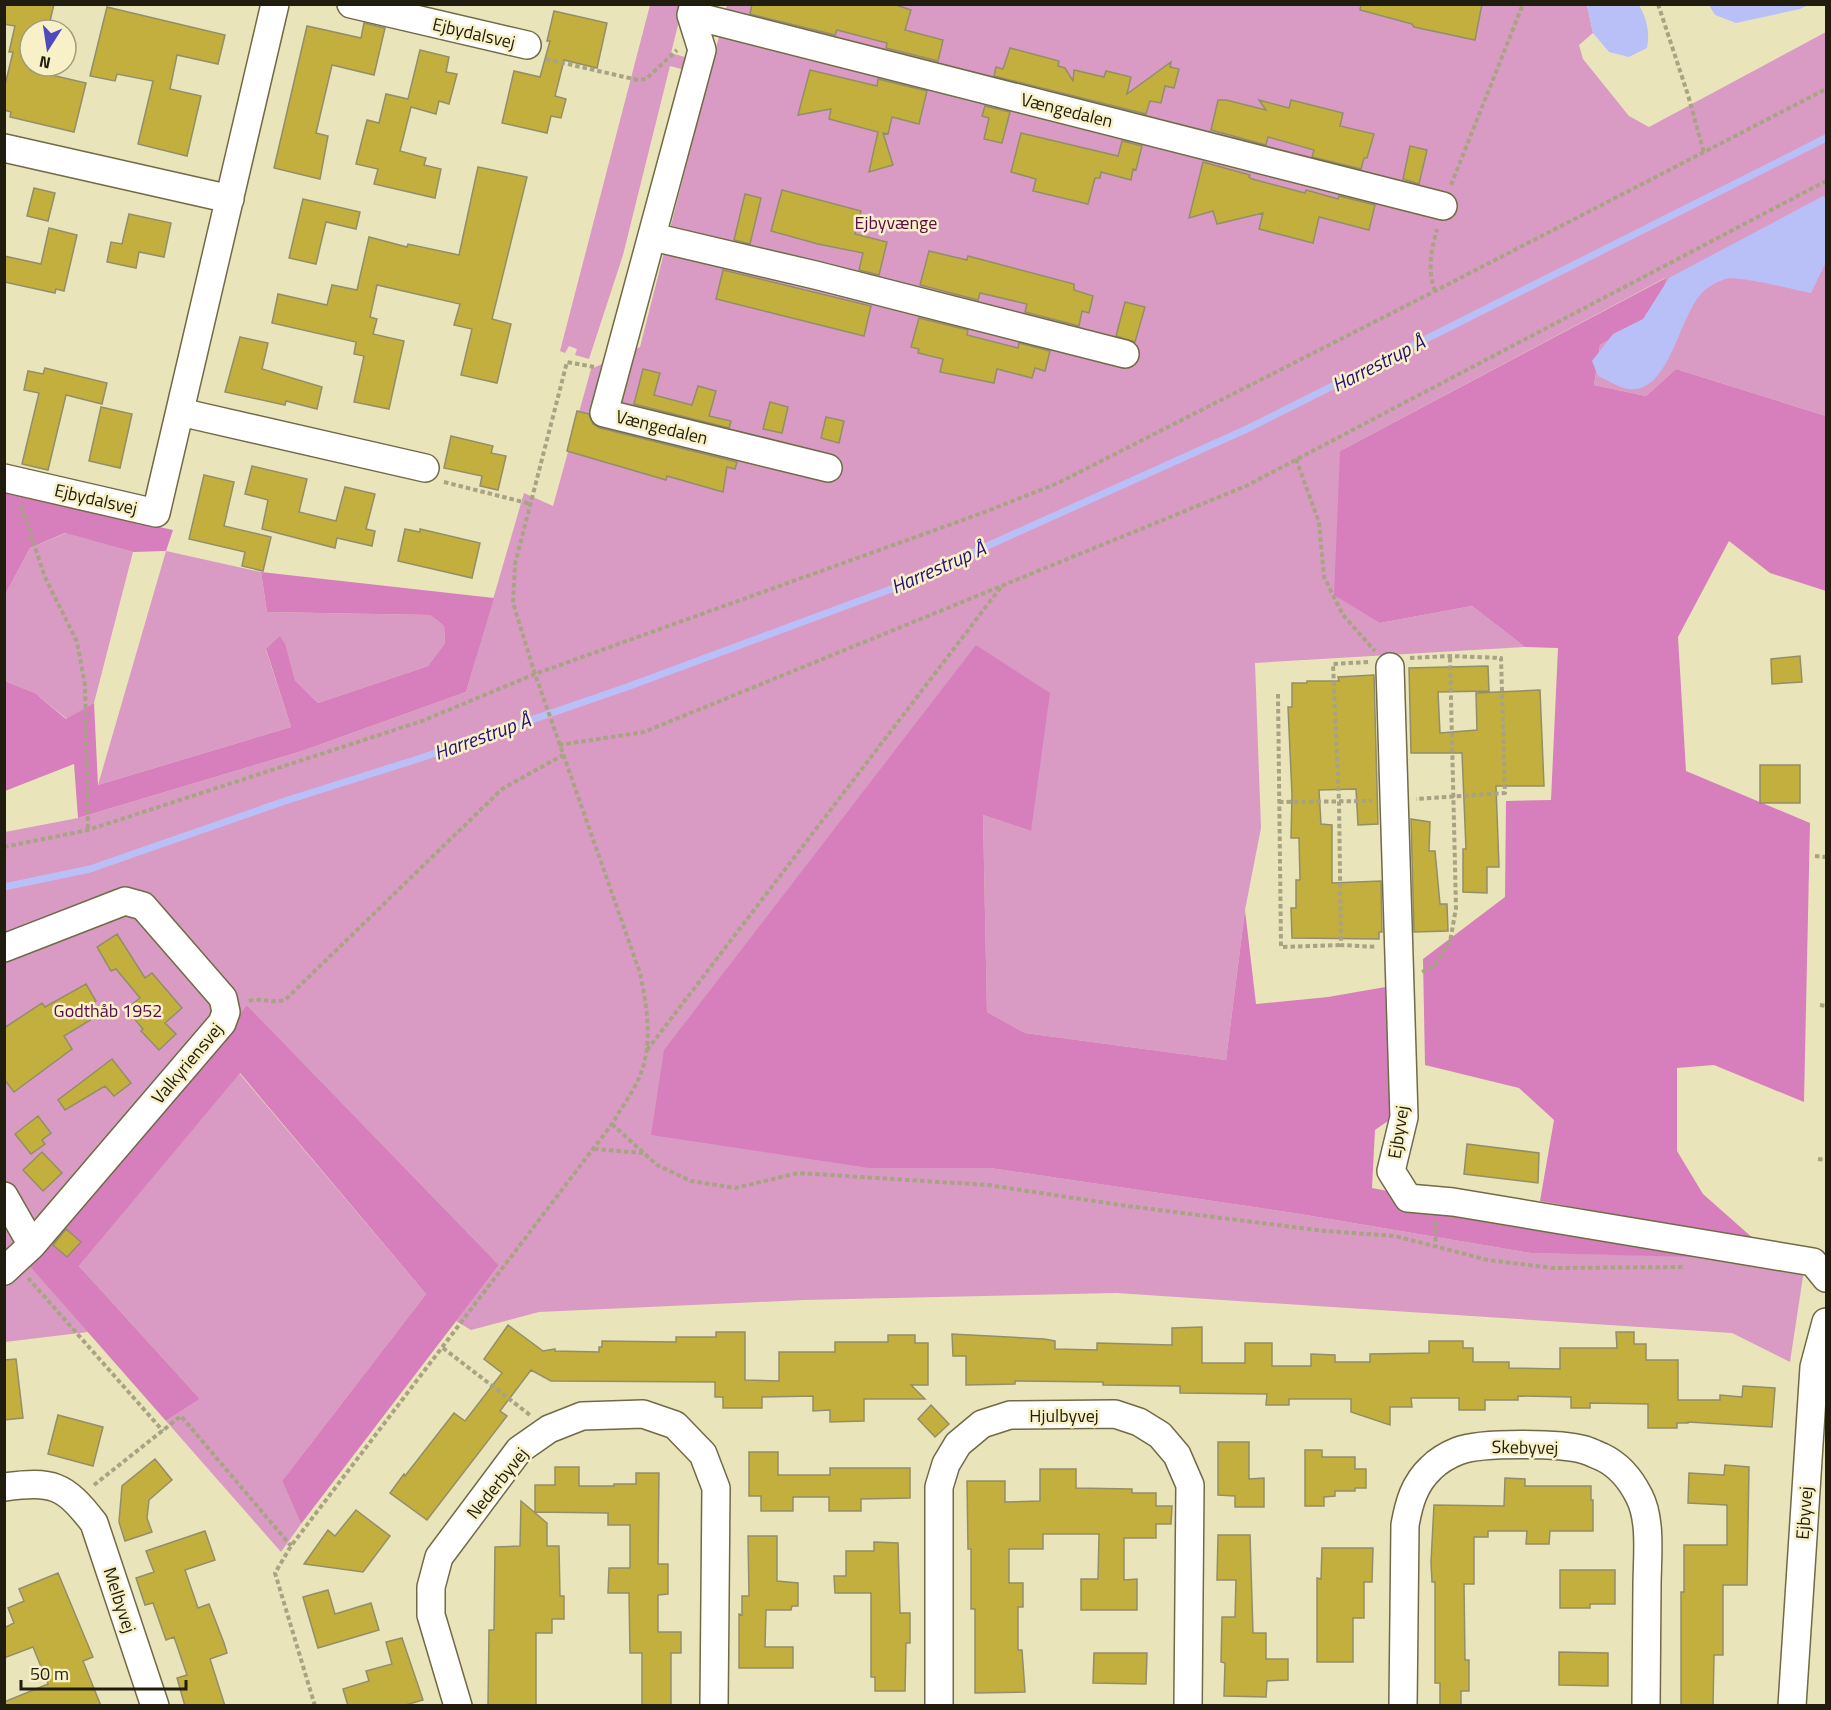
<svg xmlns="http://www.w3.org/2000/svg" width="1831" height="1710" font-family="'Titillium Web',sans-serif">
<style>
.green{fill:#d99bc4}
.forest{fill:#d77fbc}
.water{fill:#b9c0f8}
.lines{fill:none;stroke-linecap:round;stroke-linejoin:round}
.stream{stroke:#b9c0f8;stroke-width:7}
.building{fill:#c2af3d;stroke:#948e68;stroke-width:1.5}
.minor-casing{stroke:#716a46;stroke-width:30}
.path{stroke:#a8a383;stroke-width:4;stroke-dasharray:4.5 3;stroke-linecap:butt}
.minor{stroke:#fff;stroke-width:27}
.labels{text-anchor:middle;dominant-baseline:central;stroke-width:5;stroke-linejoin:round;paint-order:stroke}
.street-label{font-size:18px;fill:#201d0e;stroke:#f8f1c8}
.park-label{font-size:18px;fill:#5b0a49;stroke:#f8f1c8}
.water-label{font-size:20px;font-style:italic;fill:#26107c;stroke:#f8f1c8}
</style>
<rect width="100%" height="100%" fill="#eae4bb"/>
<path class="green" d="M650,5H683L671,53L688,58L685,70L670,66L623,255L589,359L575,355L577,349L569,346L565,353L560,351Z
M727,5H1587L1593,33L1579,45L1583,59L1629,116L1649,127L1826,32V416L1676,369L1646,396L1594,385L1600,345L1660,311L1665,278L1340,451L1380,623L1472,606L1525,647L1255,663L1261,828L1245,910L1226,1060L1025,1033L987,1012L983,815L1031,831L976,645L869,1168H990L1300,1214L1531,1253L1734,1257L1804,1270L1790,1362L1732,1333L1116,1293L804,1300L539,1312L471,1330L456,1321L499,1265L247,1005L27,1262L88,1332L5,1342V832L78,818L302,751L466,692L524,493L553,506L591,369L640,347Z
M66,533L133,552L94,703L67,719L35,693L5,681V595L30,548Z
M166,551L261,572L267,612L430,615L444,626L445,643L428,666L318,703L295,680L286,646L266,650L291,727L98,785Z
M239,1073L426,1294L282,1481L301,1524L281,1552L166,1421L200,1399L79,1266Z"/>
<path class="forest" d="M1666,278L1660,311L1600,345L1594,385L1646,396L1676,369L1826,416V591L1770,573L1729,541L1678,637L1686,771L1810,823L1804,1102L1714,1065L1677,1068V1151L1703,1194L1755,1240L1540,1201L1554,1120L1519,1088L1425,1065L1423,959L1505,897L1506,801L1551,800L1558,648L1525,647L1472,606L1380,623L1334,595L1340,451Z
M5,493L173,530L166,551L133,552L65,533L30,548L5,595Z
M261,572L494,598L466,692L302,751L78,818L74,764L5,791V681L35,693L66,719L94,703L98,785L291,727L266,649L280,636L286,646L295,680L318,703L428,666L445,643L444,626L430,615L267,612Z
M976,645L1050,693L1031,831L983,815L987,1012L1025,1033L1226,1060L1245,910L1256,1004L1328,997L1397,985L1401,1112L1375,1130L1372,1188L1735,1258L1531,1253L1300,1214L990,1168H869L651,1135L664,1050Z
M247,1005L499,1265L301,1524L282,1481L426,1294L240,1073L79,1266L200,1399L166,1421L27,1263Z"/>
<path class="water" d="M1587,5H1639C1647,20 1650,31 1647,48L1629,57L1609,52L1593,33Z
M1709,5H1808L1800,9L1736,23L1715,15Z
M1823,196L1826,198V262L1811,293C1794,290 1738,275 1725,279C1719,281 1709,286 1705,290C1679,311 1671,395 1628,389C1618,387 1607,380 1598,376L1592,361L1613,334L1643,319L1669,278Z"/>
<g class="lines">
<path class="stream" d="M4,887L90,869L285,801L424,757L627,687L894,588L1249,428L1826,138"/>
</g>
<path class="building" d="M4,4H54L48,30H30V70L86,83L74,132L10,117L11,112L4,110V89L13,52H9L15,26L4,24Z
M752,4H893L911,10L905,30L943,40L938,61L886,48L887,43L837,30L835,35L750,14Z
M1361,4H1482L1475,40L1414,27L1412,24L1360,10Z
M107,7L225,35L218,64L177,55L170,89L201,96L187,156L138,144L153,81L117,74L115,81L90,76Z
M554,11L607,23L597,68L564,60L555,96L566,99L561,118L551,116L547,133L502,123L514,71L540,77L550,41H547Z
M364,23L385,28L374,75L332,65L316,133L328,136L320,179L274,168L307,26L361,38Z
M1010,48L1059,61L1058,66L1065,68L1073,81L1074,70L1104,77L1106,71L1131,77L1127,94L1171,62L1170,67L1179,69L1174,88L1165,86L1161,103L1150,101L1146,114L994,76L996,67L1003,69Z
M420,50L449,57L446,72L457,74L449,104L439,101L436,114L411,107L400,151L426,158L424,165L441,169L435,198L374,184L378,169L356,164L367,120L379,123L386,94L408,99Z
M810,70L877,86L878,79L927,91L919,124L892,117L888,134L883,133L893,165L869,172L878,132L829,119L831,109L798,115Z
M1218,100H1226L1266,110L1259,100L1289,108L1291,100L1343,113L1340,126L1374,134L1367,158H1364L1361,169L1312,157L1314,150L1268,137L1266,145L1211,130Z
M985,106L1010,112L1002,143L984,139L989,118L982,116Z
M1021,133L1118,156L1122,141L1142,146L1136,170L1133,169L1131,180L1101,172L1100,178H1095L1088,204L1033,191L1036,179L1011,172Z
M1410,146L1427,150L1419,184L1403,179Z
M1203,162L1250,175L1249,177L1252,179L1305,193L1306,190L1338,199L1339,196L1375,205L1369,230L1319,217L1313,243L1259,229L1263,213L1217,224L1213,211L1189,218Z
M478,167L527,177L492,319L511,324L497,383L461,375L472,329L454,325L460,304L377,285L370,317L377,319L373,334L404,341L389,409L354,402L364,356L354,354L356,342L272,323L278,294L327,305L332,285L357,290L369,237L407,247L408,244L459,255Z
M34,188L55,193L48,221L27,216Z
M782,190L861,211L855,234L887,242L879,275L859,270L863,253L818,244L771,231Z
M745,194L761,198L750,244L734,240Z
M303,199L360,212L356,229L326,222L316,264L289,258Z
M129,214L171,223L164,257L139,252L136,268L107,262L111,242L122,244Z
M49,228L77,235L64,291L56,289L55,293L4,282V256L41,264Z
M929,251L967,260L968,256L1074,284V290L1093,296L1089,313L1082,311L1079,326L1025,312L1027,304L980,293L978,300L920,285Z
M723,270L871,306L864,336L716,299Z
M1125,302L1145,307L1135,342L1116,336Z
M919,318L968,330L967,335L1018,348L1019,343L1050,351L1045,371L1035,368L1032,378L997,369L994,383L940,372L943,359L918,353L919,349L911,347Z
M240,337L268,343L262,369L322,387L317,409L286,401L285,405L225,392Z
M45,368L107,383L102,404L66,395L48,470L22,464L39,393L24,390L28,371L43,374Z
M643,369L660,373L654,395L692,405L698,386L716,391L709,416L731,421L729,428L634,404Z
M770,402L788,407L782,433L763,429Z
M101,407L132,414L120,468L89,461Z
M577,411L589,414L593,424L600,428L737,462L735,469L727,467L723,492L667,476L666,480L567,451Z
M826,417L844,421L839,443L821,438Z
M451,436L493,446L491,453L506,456L498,490L480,486L482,476L444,468Z
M252,466L307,479L299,512L336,521L345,487L375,494L366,529L375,531L372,546L337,538L335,548L262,529L268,500L245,494Z
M204,475L234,482L224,526L271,537L263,571L242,566L245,552L189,539Z
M405,529L420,532V529L480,543L472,578L398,561Z
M1800,656L1802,682L1772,684L1771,659Z
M1488,666L1489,691L1438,692L1440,733L1477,730L1476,693L1540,690L1544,786H1496L1499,867H1487V893L1463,892V849H1466L1462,753H1411L1409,668Z
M1374,675L1378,824L1358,825L1356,789L1319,790L1321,824L1332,825V883L1381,881L1382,932H1379V939L1292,938L1291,908H1296V880H1300L1299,838H1291L1292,795L1288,707H1292V683H1307V681H1339L1338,677Z
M1760,765H1800V803H1760Z
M1411,819L1430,822L1429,851H1435L1440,904H1447L1448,931L1414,932Z
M117,934L145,978L152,973L182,1008L165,1023L176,1034L159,1050L141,1031L143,1029L126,1009L140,998L116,969L111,971L97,947Z
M86,984L96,1001L85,1008L92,1019L64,1036L72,1049L14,1092L4,1079V1028L42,1003L45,1007Z
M112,1059L131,1083L114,1096L105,1086L65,1110L58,1100Z
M38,1116L51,1133L42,1140L45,1144L31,1154L15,1134Z
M1467,1144L1539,1153L1538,1183L1464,1174Z
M42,1152L62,1173L43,1191L23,1170Z
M66,1229L81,1242L67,1257L53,1245Z
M508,1325L543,1351L555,1349V1351L599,1352V1347H602V1341L676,1342V1337H716V1332H745V1380L779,1381V1352H835V1342H888V1335H915V1343H928V1385H911L925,1399H864V1421L830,1422V1410L813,1411V1396L762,1397V1408H723V1397H715V1382L551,1381L531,1370L500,1411L507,1416L427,1520L390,1493L404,1474L405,1476L454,1413L465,1421L502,1373L484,1359Z
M1202,1327V1363H1245V1343H1272V1366H1311V1354L1335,1355V1362H1370V1354L1429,1353V1341H1463V1348H1473V1362H1509V1368L1560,1369V1348H1617L1616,1332H1634V1344H1646V1360H1678V1400H1720V1395L1742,1397L1743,1386L1775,1388L1772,1427L1688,1422V1423H1677V1428H1648V1404L1590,1403V1408H1571V1397L1518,1396V1400H1485V1410H1459V1398H1411L1412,1407H1390V1425L1351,1412V1399H1289V1405H1266L1267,1394L1180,1393V1386L1103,1385V1382L1015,1381V1384L966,1385V1356H953L952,1334L1044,1339L1055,1341V1349L1097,1350V1343L1172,1345V1328Z
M16,1359L23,1418L4,1420V1360Z
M931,1405L949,1424L935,1437L918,1419Z
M58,1415L103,1427L93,1466L48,1454Z
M1218,1442H1249V1479L1264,1478V1507H1235V1496L1218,1495Z
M1305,1450H1322V1457H1355V1469H1366V1488H1355V1491H1335V1496L1324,1497V1506H1305Z
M749,1452H778V1475H830V1468H910V1498L861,1499V1511H829V1497H793V1511H761V1496H749Z
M155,1459L172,1480L149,1500L147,1518L152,1532L125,1541L119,1522L122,1486Z
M1725,1465L1749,1467L1747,1585H1723V1655H1714L1713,1706H1681V1592H1684V1545H1727V1505L1688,1503L1689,1473L1724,1475Z
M555,1467H579V1486H614V1484H636V1473H659L658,1564H668V1594L658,1595V1632H681V1653H671V1706H642V1653H630L629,1593H608L609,1568H630V1525H608V1513L535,1512V1485H555Z
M1040,1469H1076V1488L1132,1489V1493H1156V1506H1172L1171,1524H1156V1538H1124V1580L1137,1579V1610H1081V1579H1098L1099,1534H1043V1549H1009V1583H1023V1607H1018V1650H1022L1025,1692L975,1693V1609H971V1549H968L967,1481H1005V1502L1040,1501Z
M1505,1478L1525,1479V1486H1591V1500H1593V1531H1550L1549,1544H1526L1527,1531H1488V1537H1474V1584H1464L1465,1660H1469V1691H1461V1706H1440V1683H1435V1582H1432L1431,1562L1434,1505L1504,1506Z
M521,1501L547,1523V1546H559L560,1596H564V1619H552V1633H536V1705H488L489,1630H494L495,1547L520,1546Z
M356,1510L390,1536L363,1572L304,1564L328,1530L335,1536Z
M205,1531L215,1560L185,1570L198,1608L209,1604L224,1643L227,1653L210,1659L225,1706H185L177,1678L187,1675L174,1637L166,1640L153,1603L145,1605L136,1578L154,1572L146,1551Z
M1218,1535H1250L1253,1633H1266V1659H1288V1680L1267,1681L1266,1697L1224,1696L1225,1663L1221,1662L1222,1617H1235L1236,1580H1217Z
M748,1536H777V1581L798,1583V1606H792L791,1610H766L765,1647H793V1668H739V1614L742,1615V1596H749Z
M874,1542L898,1543L900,1613H910V1643H906L905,1691H875V1677H871V1593H835L834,1576H846V1551H874Z
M1322,1548H1373L1372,1582H1364V1618H1353V1662H1317V1578L1321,1579Z
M1560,1570H1615V1604H1590V1608H1560Z
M58,1573L93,1657L83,1661L101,1706H4V1702L48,1684L33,1647L4,1658V1628L14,1623L8,1608L24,1601L19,1589Z
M328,1590L335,1614L371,1603L379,1630L318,1648L303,1597Z
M402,1638L423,1700L402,1706H348L343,1689L369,1681L366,1671L392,1664L386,1642Z
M1559,1652L1608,1653V1686L1559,1685Z
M1094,1653H1147L1146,1684L1093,1683Z"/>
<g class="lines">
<defs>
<path id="minor" d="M351,4L527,45
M694,4L691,15L702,50L604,413L828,468
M691,15L1443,206
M4,148L230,199
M653,237L815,275L1125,354
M180,412L425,468
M4,478L156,513L275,4
M1390,667L1404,1117L1391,1171L1408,1198L1453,1202L1813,1262L1826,1278
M4,948L125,901L143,906L223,998L226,1012L222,1023L32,1245L4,1271
M4,1196L32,1245
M4,1487C53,1481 64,1484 94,1523L155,1706
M458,1706L431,1615V1587L439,1557L519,1450L549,1429L582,1416L643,1414L675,1425L703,1454L716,1488L714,1706
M939,1706V1487L946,1464L958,1444L982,1424L1010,1415L1115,1414L1139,1422L1160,1435L1177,1455L1190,1485L1188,1706
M1403,1706L1405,1525C1409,1503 1414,1484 1431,1468C1438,1461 1448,1455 1458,1451C1481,1442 1561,1443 1585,1450C1591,1452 1597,1455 1602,1457C1619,1465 1631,1480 1639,1496C1652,1520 1647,1560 1647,1586C1647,1626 1646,1666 1646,1706
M1792,1706L1814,1367L1826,1322"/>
</defs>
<use href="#minor" class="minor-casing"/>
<path class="path" d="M1658,4L1688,95L1704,153
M546,59L638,80L646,79L677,50
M1451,185L1523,4
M1435,291C1427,270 1431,251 1437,229
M1296,459L1319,522L1324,577L1343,615L1375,651
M444,482L531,504
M21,506L45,577L77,642L85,685L88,830
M1410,658L1450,656L1501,658L1505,793L1416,799
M1368,662L1333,664L1339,802L1341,945L1377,947
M1278,694L1281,947L1341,945
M559,745L644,732L1246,486L1826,181
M1279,802L1372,801
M4,847L88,830L422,721L535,674L985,512L1058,483L1435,291L1826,89
M1815,856L1826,857
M1422,972L1434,966L1450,942L1456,908L1450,656
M249,1001C262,997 273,1005 286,999L502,789L563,755
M1820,1005L1826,1006
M647,1050L1001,587
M612,1124L657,1165L691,1181L735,1188L798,1173L988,1185L1127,1206L1325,1231L1395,1236L1488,1260L1553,1268L1684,1267
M594,1149L643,1153
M1818,1159L1826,1160
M1435,1222L1436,1247
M28,1278L163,1431
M443,1348L530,1415
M94,1485L181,1416L291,1546
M315,1706L275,1573L291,1546L612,1124C620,1110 631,1095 638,1080C654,1046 647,1007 640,973L535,674L513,603L515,564L567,362L594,367"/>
<use href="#minor" class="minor"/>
</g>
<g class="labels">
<g class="street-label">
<text transform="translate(474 33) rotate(13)">Ejbydalsvej</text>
<text transform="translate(1067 110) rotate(14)">Vængedalen</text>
<text transform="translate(662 427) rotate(14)">Vængedalen</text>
<text transform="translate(96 499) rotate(13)">Ejbydalsvej</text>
<text transform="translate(187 1063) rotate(-50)">Valkyriensvej</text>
<text transform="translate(1398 1132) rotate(-81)">Ejbyvej</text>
<text x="1064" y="1415">Hjulbyvej</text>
<text transform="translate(1525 1447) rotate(1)">Skebyvej</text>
<text transform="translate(497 1483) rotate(-51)">Nederbyvej</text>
<text transform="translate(1804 1513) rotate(-86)">Ejbyvej</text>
<text transform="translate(120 1600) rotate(72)">Melbyvej</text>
</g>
<g class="park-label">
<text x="896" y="222">Ejbyvænge</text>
<text x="108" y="1010">Godthåb 1952</text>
</g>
<g class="water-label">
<text transform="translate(1378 363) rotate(-27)">Harrestrup Å</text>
<text transform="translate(938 567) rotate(-24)">Harrestrup Å</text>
<text transform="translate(482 736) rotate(-20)">Harrestrup Å</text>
</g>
</g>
<rect width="1831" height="1710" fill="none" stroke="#201d0e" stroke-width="12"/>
<g transform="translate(48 48) rotate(192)"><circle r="28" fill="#f8f1c8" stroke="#a29c7e" stroke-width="1.5"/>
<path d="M0-4.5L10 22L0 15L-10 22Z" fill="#4f48bf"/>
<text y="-9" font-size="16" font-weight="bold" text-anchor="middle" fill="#201d0e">N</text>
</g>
<path d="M21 1680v9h165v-9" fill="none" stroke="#201d0e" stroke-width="3"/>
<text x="30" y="1680" font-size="18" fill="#201d0e" stroke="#f8f1c8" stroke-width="4.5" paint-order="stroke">50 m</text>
</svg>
